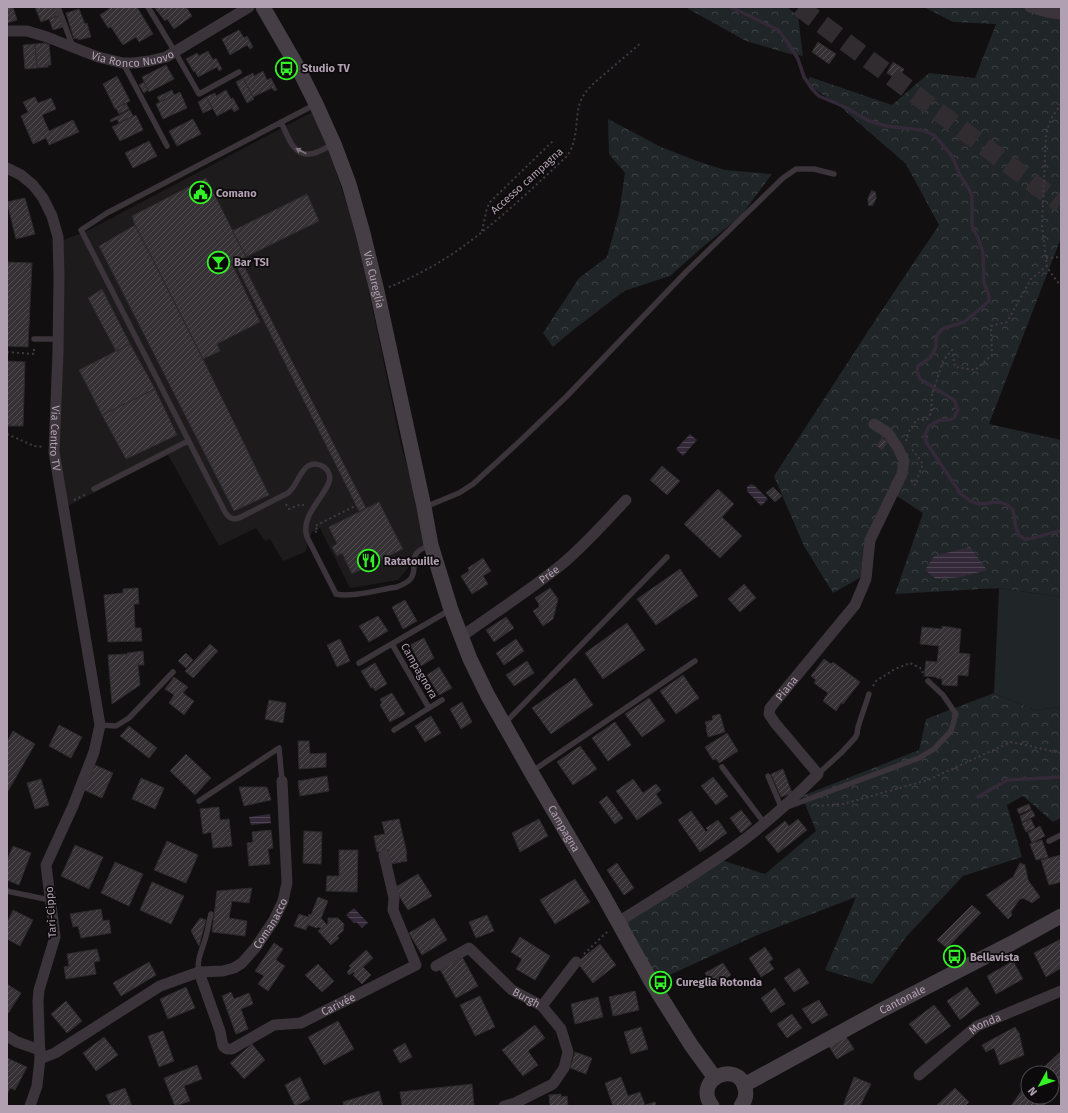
<svg xmlns="http://www.w3.org/2000/svg" width="1068" height="1113" font-family="'Fira Sans',sans-serif">
<style>
.built{fill:#1e1b1d}
.green{fill:#202528}
.forest{fill:url(#forest-crowns)}
.water{fill:url(#water-rules)}
.lines{fill:none;stroke-linecap:round;stroke-linejoin:round}
.stream{stroke:#342939;stroke-width:3.5}
.building{fill:url(#building-hatch);stroke:#2d292c}
.highway-tunnel{stroke:#312c30;stroke-width:19;stroke-dasharray:19 10;stroke-linecap:butt}
.path{stroke:#423a42;stroke-width:2;stroke-dasharray:2 3;stroke-linecap:butt}
.lane{stroke:#3b343a;stroke-width:5.5}
.street{stroke:#3b343a;stroke-width:11}
.secondary{stroke:#463e45;stroke-width:15}
.oneway{fill:#827582}
.labels{text-anchor:middle;dominant-baseline:central;stroke-width:3.5;stroke-linejoin:round;paint-order:stroke}
.street-label{font-size:11px;fill:#b1a0b2;stroke:#0c0a0b}
.poi-label{font-size:11px;font-weight:bold;fill:#b1a0b2;stroke:#0c0a0b;text-anchor:start}
</style>
<defs>
<pattern id="forest-crowns" width="20" height="18" patternUnits="userSpaceOnUse"><rect width="20" height="18" fill="#202528"/><path d="M2 6a3 3 0 1 1 6 0M12 15a3 3 0 1 1 6 0" fill="none" stroke="#3e4145"/></pattern>
<pattern id="water-rules" width="6" height="5" patternUnits="userSpaceOnUse"><rect width="6" height="5" fill="#342939"/><path d="M0 2.5h6" fill="none" stroke="#4f4553"/></pattern>
<pattern id="building-hatch" width="6" height="6" patternUnits="userSpaceOnUse"><rect width="6" height="6" fill="#363135"/><path d="M-1 1l2-2M0 6l6-6M5 7l2-2" fill="none" stroke="#514c50"/></pattern>
</defs>
<rect width="100%" height="100%" fill="#110f10"/>
<path class="built" d="M316,110L358,239L401,445L431,545L411,556L408,568L398,580L350,588L320,528L312,532L305,552L283,561L270,539L265,541L256,528L219,546L168,455L66,507L57,454L63,240L85,232Z"/>
<path class="green" d="M999,588L1061,597V707L1034,710L994,693Z"/>
<path class="forest" d="M685,7H787L798,16L803,56L790,54L746,41Z
M924,7H1061V238L989,424L1061,440V597L999,588L895,594L923,513L892,493L863,576L833,593L804,546L774,476L874,322L939,225L906,164L843,109L806,83L810,77L892,105L929,73L975,78L996,24L953,22Z
M608,119L661,147L697,161L725,170L772,174L741,216L705,245L670,276L624,291L573,330L553,347L543,333L579,278L607,257L619,213L625,173L609,154Z
M994,693L1034,710L1061,707V818L1053,822L1023,796L1007,805L1022,857L963,876L906,937L872,984L825,970L856,897L755,936L652,983L618,922L718,859L765,874L816,831L802,796L919,750L926,719Z"/>
<path class="water" d="M690,434L697,440L683,456L676,449Z
M751,484L755,486L768,499L761,506L747,491V487Z
M970,547L987,570L961,577L936,579L925,570L934,556Z
M270,814L271,823L251,825L249,817Z
M354,908L368,923L362,928L356,922L354,923L346,915Z"/>
<g class="lines">
<path class="stream" d="M731,7L778,30L786,40L798,59L804,77L812,89L819,96L845,107L869,121L886,126L922,130L934,135L952,156L960,175L969,189L972,196V226L978,238L983,252L984,283L989,296V301L980,309L964,322L942,329L936,337V347L931,357L918,366L917,372L920,379L954,400L958,410L954,418L949,420H940L929,426L925,435L926,442L960,493L970,501L980,504L1000,502L1009,506L1013,510L1016,528L1019,535L1024,539C1038,539 1048,532 1061,531
M978,797L1007,780L1061,777"/>
</g>
<path class="building" d="M7,7H13L17,20L7,23Z
M35,7H51V8L57,7L60,15L41,22Z
M112,7H137L153,34L139,42L136,37L123,45L111,27L108,28L100,15Z
M154,7H186L192,16L174,29L167,19L165,21Z
M79,9L85,24L87,23L91,37L78,40V38L74,39L66,13Z
M60,15L63,27L53,30L49,19Z
M239,30L244,38L247,36L253,47L250,49L247,45L230,55L222,39Z
M818,42L836,54L829,64L812,52Z
M46,43V44H49L51,65H48V67L37,68L35,44Z
M35,44L37,68L25,69L23,45Z
M208,51L213,60L216,58L222,69L219,71L217,67L198,77L195,71L194,72L186,59L197,53L199,56Z
M893,62L904,69L898,80L887,73Z
M166,65L174,79L149,92L142,77Z
M263,71L267,80L271,78L277,90L274,91L272,88L253,97L243,78L253,73L254,76Z
M117,76L130,101L115,109L103,84Z
M243,78L254,99L247,103L236,82Z
M144,82L148,90L144,93L139,85Z
M172,90L174,95L160,102L157,97Z
M226,90L231,99L233,98L239,109L234,112L232,108L217,116L206,97L215,93L216,96Z
M180,92L187,108L163,119L156,104Z
M35,97L38,103L51,98L56,109L42,115L49,131L73,120L79,132L49,145L46,138L33,144L21,116L28,112L23,102Z
M206,97L212,109L203,113L198,102Z
M126,103L129,109L119,114L116,108Z
M130,110L133,116L119,123L117,119L111,122L110,120Z
M136,115L143,130L120,141L112,127Z
M193,119L201,134L177,146L169,131Z
M149,141L157,156L133,168L125,153Z
M206,178L246,257L238,262L232,264L260,322L217,344L220,351L203,359L135,225L132,216Z
M872,190L873,192L875,191L876,195V199L872,206L871,205L869,206L868,202V198Z
M307,194L319,221L246,257L232,231Z
M25,198L35,234L16,239L7,202Z
M135,225L203,359L269,495L234,511L99,246Z
M241,260L366,508L359,511L235,263Z
M7,262L32,263L28,347L7,346Z
M102,289L130,344L116,351L88,298Z
M130,344L155,389L102,415L79,370Z
M7,361L25,362L23,426H7Z
M155,389L177,435L126,459L102,415Z
M882,438L888,442L882,450L876,446Z
M662,466L680,481L667,495L650,480Z
M773,487L782,496L775,502L766,493Z
M718,489L734,504L722,517L742,536L720,558L684,524Z
M379,502L403,549L352,574L342,553L337,556L332,547L337,544L329,527Z
M483,558L491,571L483,576L488,584L472,594L461,576L469,571L468,568Z
M680,569L698,596L656,625L637,599Z
M744,584L756,598L740,612L728,599Z
M138,588L139,604H134L135,628H141L142,641L108,642L104,595L123,593V589Z
M550,588L558,599L553,619L543,626L533,611L539,607V604L535,598Z
M405,600L417,621L403,629L392,607Z
M378,616L388,631L369,642L359,626Z
M506,617L514,628L494,642L486,630Z
M627,623L645,650L603,679L585,653Z
M942,626L961,629L959,653L970,654L968,676L958,675L957,686L942,685V679L936,678V677L924,676L926,661L937,662L939,646L920,644L922,627L942,629Z
M424,638L434,658L421,666L410,645Z
M340,639L350,661L337,667L327,645Z
M516,639L524,651L504,665L496,653Z
M210,644L218,651L193,678L185,671Z
M143,651L144,665H138L140,685L112,704L108,655L127,654V653Z
M186,653L193,660L186,668L178,661Z
M824,659L831,664L833,662L860,682L843,704L841,703L836,711L823,701L828,693L814,683L816,680L811,676Z
M527,661L534,673L514,686L506,675Z
M375,663L387,684L375,691L373,687L371,688L361,671Z
M439,667L452,688L439,695L427,675Z
M683,675L699,698L676,714L660,691Z
M174,677L188,687L183,693L194,701L184,715L169,703L174,695L165,689Z
M575,678L593,705L551,734L532,708Z
M392,693L405,714L390,722L380,705L382,703L380,699Z
M649,698L665,721L642,737L625,714Z
M269,700L286,703L283,723L265,719Z
M462,702L472,722L461,729L450,709Z
M720,714L725,732L708,737L706,728H707L705,722L713,720L712,716Z
M431,716L441,733L425,742L415,726Z
M615,722L631,745L608,761L592,738Z
M59,725L82,737L71,758L49,746Z
M129,726L157,748L149,758L120,736Z
M13,731L35,744L8,791L7,790V742Z
M727,733L738,751L719,763L716,759L713,760L705,747Z
M298,741H309L310,754L326,753V767L299,769Z
M580,746L597,769L573,785L557,762Z
M186,754L211,778L195,795L170,771Z
M95,765L113,773L102,798L84,790Z
M783,769L792,793L781,797L771,774Z
M327,776L329,791L300,796L298,781Z
M713,777L728,796L716,805L701,786Z
M141,778L164,788L155,809L132,799Z
M41,779L49,805L35,809L27,783Z
M633,779L643,793L656,784L661,790L656,794L662,803L637,820L616,791Z
M239,787H267L271,800L244,806Z
M607,796L623,818L615,824L599,802Z
M1029,804L1031,809L1019,814L1017,809Z
M219,807L220,820L229,819L232,846L213,848L211,832L203,834L200,809Z
M741,810L752,824L741,833L730,818Z
M1032,810L1035,816L1022,822L1020,816Z
M691,811L706,832L708,830L706,828L718,820L727,833L700,852L678,820Z
M399,819L407,854H406L407,861L391,864L388,850L377,852L374,836L385,834L382,822Z
M539,819L548,836L520,852L512,833Z
M798,819L807,830L778,853L765,837L785,821L789,826Z
M1031,819L1035,828L1026,832L1022,823Z
M1040,826L1045,836L1032,843L1028,833Z
M271,830L273,848L268,849L270,864L249,866L247,843L253,842L252,832Z
M304,831L322,832L321,864L303,863Z
M1042,840L1048,857L1036,860L1030,844Z
M167,841L198,855L186,883L154,870Z
M75,845L103,857L89,889L61,876Z
M13,846L31,853L19,885L7,880V860Z
M339,850H358L357,892L326,891L327,876H339Z
M1061,855V882L1049,885L1041,860Z
M115,862L143,874L129,906L101,893Z
M617,863L634,888L624,895L607,870Z
M1020,863L1025,865L1028,880L1040,897L1032,903L1023,898L1019,900L1011,912L1012,915L1008,919L986,895L1013,877Z
M418,874L432,896L408,910L394,888Z
M575,879L590,902L555,924L540,900Z
M152,882L184,896L171,924L140,910Z
M252,888L249,903L232,901L229,918L247,921L245,936L212,932L217,891Z
M318,897L328,901L321,918L327,925L328,923V918H338L344,924L343,931L337,936L339,938L331,945L318,931L321,928L318,927L317,928L308,925L306,930L294,926L299,914L308,917L309,914L311,915Z
M972,905L981,913L947,948L937,940Z
M101,909L103,921L109,920L111,933L81,938L78,926L73,927L70,914Z
M13,910L33,920L20,946L7,939V923Z
M487,915L494,931L476,938L469,922Z
M200,918L206,920L199,946L191,931Z
M434,918L447,940L422,955L409,933Z
M520,937L550,956L535,980L516,969L522,959L511,952Z
M1061,939V968L1046,977L1034,953Z
M274,943L283,949L276,960L285,966L268,991L258,984L264,976L255,971Z
M600,944L616,965L593,983L577,962Z
M765,947L773,959L769,962L774,969L761,977L749,958Z
M97,949L100,961L94,962L96,974L66,979L64,967L69,966L67,954Z
M366,950L373,958L363,967L371,975L362,984L353,975L355,973L354,972L349,975L347,972L351,968L349,966Z
M460,953L478,986L456,998L438,966Z
M1013,961L1023,979L996,994L987,976Z
M149,962L156,975L121,996L113,983Z
M723,963L731,975L713,986L705,973Z
M318,964L334,981L322,992L305,975Z
M799,968L809,983L794,992L784,978Z
M7,984L21,993L7,1015Z
M186,987L195,1008L168,1019L160,999Z
M967,987L980,1004L960,1020L947,1001Z
M775,988L785,1004L771,1013L761,998Z
M635,991L639,1010L613,1016L609,997Z
M231,992L234,999L249,993L253,1004L241,1009L248,1029L236,1034L222,996Z
M480,996L495,1027L475,1036L460,1005Z
M598,997L603,1017L575,1024L571,1004Z
M819,1000L828,1015L812,1024L802,1009Z
M66,1001L82,1021L67,1033L51,1014Z
M934,1005L951,1026L926,1044L909,1024Z
M792,1014L802,1028L787,1038L777,1024Z
M338,1021L354,1049L324,1065L308,1037Z
M535,1025L545,1038L528,1051L538,1065L523,1076L502,1050Z
M641,1027L648,1049L631,1054L624,1032Z
M1015,1027L1019,1033L1024,1055L1000,1065L994,1048L986,1052L982,1045Z
M163,1031L174,1061L159,1067L148,1036Z
M845,1035L854,1049L837,1059L828,1045Z
M104,1037L118,1055L96,1071L83,1053Z
M405,1043L412,1057L400,1063L393,1050Z
M252,1044L265,1060L244,1079L230,1063Z
M1061,1051V1082L1058,1085L1052,1079V1073H1046L1042,1069Z
M575,1052L592,1058L586,1074L570,1068Z
M7,1058L27,1067L15,1090L10,1088L7,1094Z
M197,1065L202,1079L184,1086L190,1101L175,1106L164,1078Z
M300,1077L310,1099L295,1106L285,1085Z
M621,1077L628,1096L640,1092L645,1105L655,1102L656,1106H613L605,1083Z
M854,1077L871,1084L860,1106H843Z
M472,1084L474,1106H402L400,1092Z
M125,1088L132,1106H111L106,1095Z
M955,1088L969,1102L965,1106H936Z
M1022,1090L1028,1094V1097H1033L1047,1106H1011Z
M379,1091L383,1106H344L343,1102Z
M561,1094V1097L567,1096L568,1106H550L549,1095Z"/>
<g class="lines">
<path class="highway-tunnel" d="M799,7L1061,204"/>
<path class="path" d="M1061,104L1051,119L1046,134L1042,226L1047,266L1050,272L1061,286
M482,231L487,208L490,202L554,140
M1046,258L1061,257
M389,287C415,277 446,260 469,242C504,216 535,186 566,157C578,143 575,123 579,106C581,97 587,90 594,83L641,43
M7,352L34,354V348
M7,434L34,446L43,447
M906,441L908,433L917,419L927,420L931,413L932,395L943,361L952,350L955,367L975,370L992,355L991,326L1007,322L1031,279L1047,266
M911,480L915,485L923,464L912,449
M74,500L86,494
M286,504L289,509L299,505H304
M315,532L318,531L315,526L357,505
M873,686L876,681L895,669L910,663L922,669L923,674
M817,806L843,804L928,780L1011,742L1061,753
M584,954L608,931"/>
<path class="lane" d="M58,7L73,47
M148,7L175,52L199,94L239,72
M123,63L167,146
M316,104L107,213L81,230L225,512C229,518 232,520 239,518L288,493C297,486 299,472 308,466C318,460 333,469 329,482C323,499 300,516 307,537L336,594C351,598 381,589 397,587C409,582 414,579 414,566C413,563 413,559 415,556C417,550 425,547 431,545
M281,122C287,134 293,156 309,154C317,154 326,148 333,144
M34,339H58
M94,489L188,441
M425,507L459,493L473,484L520,441L567,396L686,272L783,178L796,169H814L834,174
M392,644L429,708L442,700
M359,663L450,610
M504,724L667,557
M100,725L116,726L129,718L173,672
M394,730L429,708
M722,767L765,824
M531,772L695,661
M818,774L841,753L855,738L857,734L858,727L869,694
M768,776L782,809
M199,801L279,748L282,781
M790,806L919,758L934,749L951,731L956,714L943,695L928,681
M1049,841L1061,835
M7,891L11,892L50,900
M199,972C196,959 203,949 206,936C208,929 209,921 211,914"/>
<g class="street">
<path d="M1030,7L1047,12L1061,14"/>
<path id="s1" d="M7,31H27L47,37L98,57L123,63H134L149,61L166,57L249,7"/>
<path id="s2" d="M7,168L21,175L33,185L43,198L52,216L58,237L59,276L58,352L54,452L100,725L94,752L73,806L46,865L55,937L39,990L38,1001L40,1059L37,1086L30,1106"/>
<path id="s3" d="M461,637C494,613 529,591 561,565C584,546 605,522 626,500"/>
<path id="s4" d="M618,922C661,895 705,869 745,839C771,819 795,797 818,774L775,723L769,714L770,708L855,605L866,579L870,540L902,474L904,461L898,448L888,433L874,424"/>
<path id="s5" d="M436,966L469,948L512,990L542,1006L561,1029L568,1052L564,1068L553,1084L515,1103L504,1106"/>
<path id="s6" d="M199,972L220,1031L223,1046L227,1049H232L274,1025L301,1023L416,965L393,910L394,898L384,855"/>
<path d="M542,1006L576,962"/>
<path d="M7,1036L17,1042L40,1050"/>
<path id="s7" d="M40,1059L55,1053L160,986L199,972L223,971L234,968L242,963L256,947L274,920L283,901L287,883L282,781"/>
<path id="s8" d="M919,1075L977,1026L1061,991"/>
</g>
<g class="secondary">
<path id="s9" d="M263,7L297,66L316,104L334,144L349,184L363,233L377,291L424,507L431,545L451,610L470,659L488,696L531,772L603,895L652,983L691,1045L715,1078"/>
<path id="s10" d="M744,1085L876,1013L1012,943L1061,916"/>
<path d="M712,1106C692,1079 738,1059 745,1088C747,1095 745,1101 741,1106"/>
</g>
</g>
<defs><path id="oneway-solid" d="M-6-.8H1V-3.2L6.5 0L1 3.2V.8H-6Z"/></defs>
<use class="oneway" href="#oneway-solid" transform="translate(301 151) rotate(-153)"/>
<defs>
<symbol id="bus-ring" viewBox="-11 -11 22 22"><circle r="9.5" fill="#0c0a0b" stroke="#33f226" stroke-width="1.5"/><path d="M-5-6H5V4H4V6H2V4H-2V6H-4V4H-5ZM-3.5-4V0h7V-4ZM-3.5 1.2v1.5H-2V1.2ZM2 1.2v1.5H3.5V1.2Z" fill="#33f226"/></symbol>
<symbol id="civic-ring" viewBox="-11 -11 22 22"><circle r="9.5" fill="#0c0a0b" stroke="#33f226" stroke-width="1.5"/><path d="M-.6-6.5H3V-4.5H.6V-3L4-1V1h2V6H-6V1h2V-1L-.6-3ZM-1.2 2.5V6h2.4V2.5Z" fill="#33f226"/></symbol>
<symbol id="bar-ring" viewBox="-11 -11 22 22"><circle r="9.5" fill="#0c0a0b" stroke="#33f226" stroke-width="1.5"/><path d="M-6-5H6L.8 .8V4.5H3.5V6h-7V4.5H-.8V.8Z" fill="#33f226"/></symbol>
<symbol id="restaurant-ring" viewBox="-11 -11 22 22"><circle r="9.5" fill="#0c0a0b" stroke="#33f226" stroke-width="1.5"/><path d="M-5-6h1v4h1v-4h1v4h1v-4h1v5L-1.5 .5V6h-2V.5L-5-1ZM5-6V6H3V1.5H1.5Q1.5-4 5-6Z" fill="#33f226"/></symbol>
</defs>
<g fill-rule="evenodd">
<use href="#bus-ring" x="274" y="56" width="25" height="25"/>
<use href="#civic-ring" x="188" y="180" width="25" height="25"/>
<use href="#bar-ring" x="206" y="250" width="25" height="25"/>
<use href="#restaurant-ring" x="356" y="548" width="25" height="25"/>
<use href="#bus-ring" x="942" y="944" width="25" height="25"/>
<use href="#bus-ring" x="648" y="970" width="25" height="25"/>
</g>
<g class="labels">
<g class="street-label">
<text stroke="none"><textPath href="#s1" startOffset="131">Via Ronco Nuovo</textPath></text>
<text transform="translate(527 181) rotate(-42)">Accesso campagna</text>
<text stroke="none"><textPath href="#s9" startOffset="296">Via Cureglia</textPath></text>
<text stroke="none"><textPath href="#s2" startOffset="291">Via Centro TV</textPath></text>
<text stroke="none"><textPath href="#s3" startOffset="108">Prée</textPath></text>
<text transform="translate(419 671) rotate(60)">Campagnora</text>
<text stroke="none"><textPath href="#s4" startOffset="359">Piana</textPath></text>
<text stroke="none"><textPath href="#s9" startOffset="882">Campagna</textPath></text>
<text transform="translate(51 912) rotate(-94)">Tarì-Cippo</text>
<text stroke="none"><textPath href="#s7" startOffset="276">Comanacco</textPath></text>
<text stroke="none"><textPath href="#s5" startOffset="114">Burgh</textPath></text>
<text stroke="none"><textPath href="#s10" startOffset="180">Cantonale</textPath></text>
<text stroke="none"><textPath href="#s6" startOffset="205">Carivée</textPath></text>
<text stroke="none"><textPath href="#s8" startOffset="84">Monda</textPath></text>
</g>
<g class="poi-label">
<text x="302" y="68">Studio TV</text>
<text x="216" y="193">Comano</text>
<text x="234" y="262">Bar TSI</text>
<text x="384" y="561">Ratatouille</text>
<text x="970" y="957">Bellavista</text>
<text x="676" y="982">Cureglia Rotonda</text>
</g>
</g>
<rect width="1068" height="1113" fill="none" stroke="#b1a0b2" stroke-width="16"/>
<g transform="translate(1040 1085) rotate(230)"><circle r="19" fill="#0c0a0b" stroke="#4e464e"/>
<path d="M0-3L7 15L0 10L-7 15Z" fill="#33f226"/>
<text y="-6" font-size="11" font-weight="bold" text-anchor="middle" fill="#b1a0b2">N</text>
</g>
</svg>
